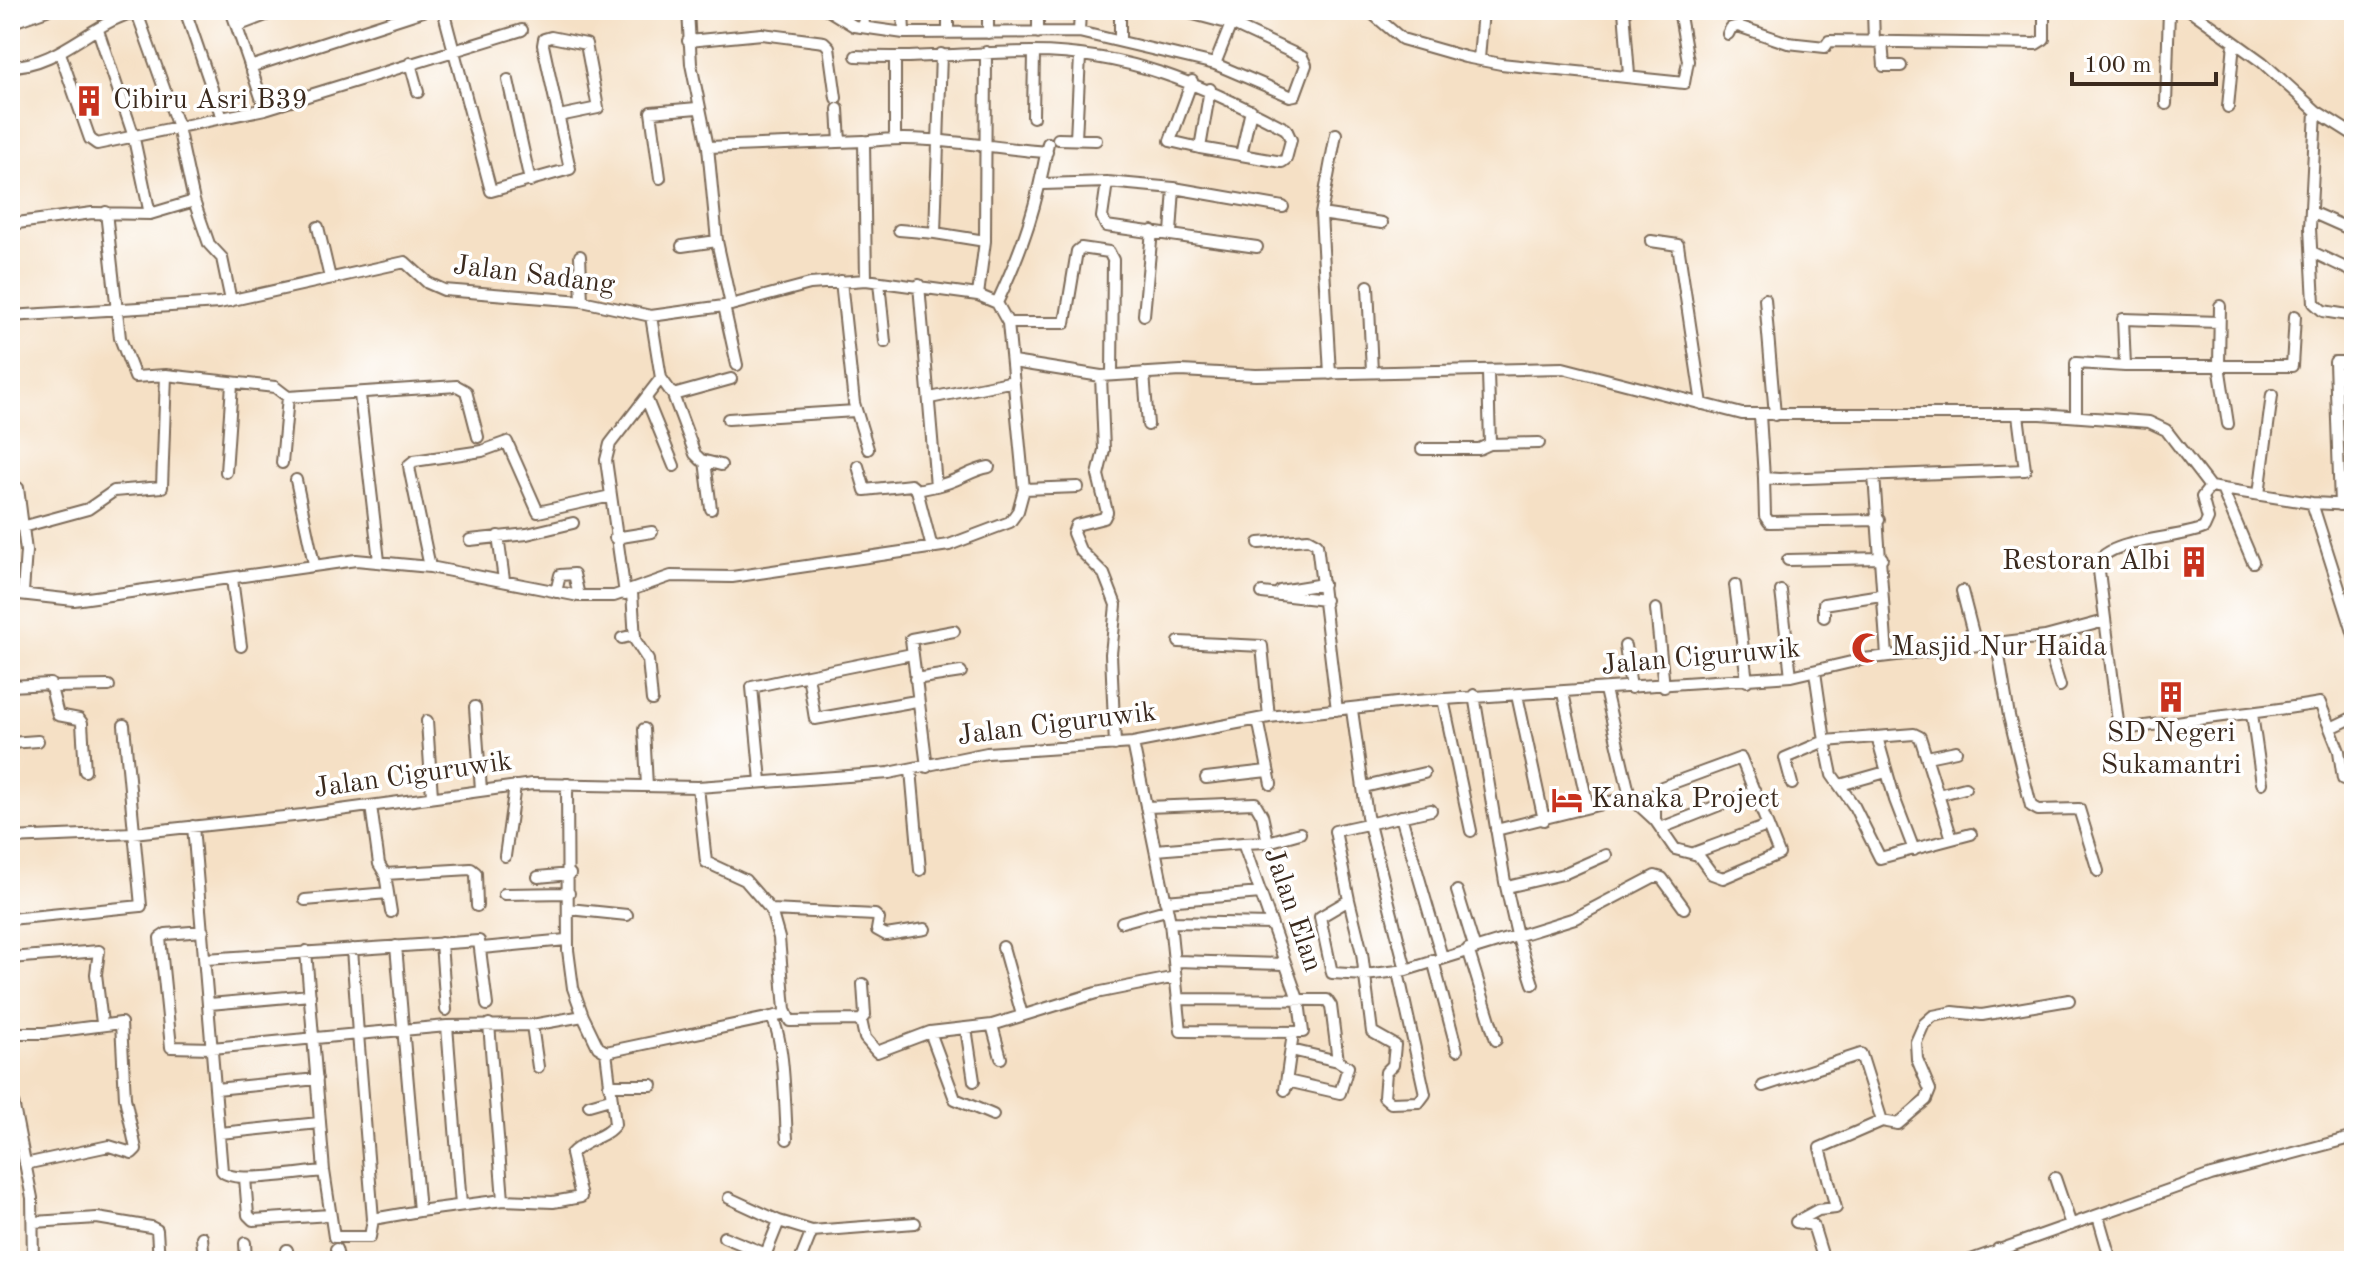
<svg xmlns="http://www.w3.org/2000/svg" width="2364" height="1271" font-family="'Old Standard TT',serif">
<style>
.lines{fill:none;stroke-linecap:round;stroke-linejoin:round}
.minor-casing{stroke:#7c6a58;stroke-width:14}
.minor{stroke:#fff;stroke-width:10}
.labels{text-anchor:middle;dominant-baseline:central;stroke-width:7;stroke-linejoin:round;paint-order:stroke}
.poi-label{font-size:28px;fill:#3b2a1e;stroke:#fff;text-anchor:start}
.street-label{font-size:28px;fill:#3b2a1e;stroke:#fff}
</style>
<rect width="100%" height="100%" fill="#fff"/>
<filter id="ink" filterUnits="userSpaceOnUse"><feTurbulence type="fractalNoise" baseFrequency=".0125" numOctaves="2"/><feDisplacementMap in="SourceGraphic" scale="16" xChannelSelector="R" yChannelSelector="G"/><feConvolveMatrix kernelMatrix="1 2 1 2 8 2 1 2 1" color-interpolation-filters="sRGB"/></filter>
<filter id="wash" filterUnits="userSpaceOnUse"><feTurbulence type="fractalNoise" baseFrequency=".006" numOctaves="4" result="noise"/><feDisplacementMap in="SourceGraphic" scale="32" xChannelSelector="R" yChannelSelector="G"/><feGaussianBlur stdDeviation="1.8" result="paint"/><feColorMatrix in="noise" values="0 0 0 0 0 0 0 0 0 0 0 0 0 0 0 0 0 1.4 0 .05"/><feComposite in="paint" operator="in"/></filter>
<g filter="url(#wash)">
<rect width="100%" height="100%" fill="#f5e0c5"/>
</g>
<g filter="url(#ink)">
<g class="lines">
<defs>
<path id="minor" d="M10,10H11
M136,10L178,127L194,201L209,244L222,258L231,301
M185,10L222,118
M231,10L265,109
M443,10L491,191L570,169L543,45L544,39L551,37L586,44L598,108L559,116
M569,10H669
M688,10L691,64L708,147L717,241L731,305
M828,10L854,26L904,33L1079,32L1215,64L1290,96L1295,95L1306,65L1302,57L1231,24
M863,10L864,26
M903,10L904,33
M1038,10V33
M1120,10V41
M1178,10L1231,24L1215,64
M1368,10L1402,39L1465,57L1501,64L1684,83L1688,61L1679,10
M1624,10L1629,75
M1873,10L1874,42
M2190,10L2262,62L2316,111L2354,135
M2353,10L2354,11
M10,23L47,10
M237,26L279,10
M948,32V10
M1079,32L1080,10
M988,33V10
M1728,34L1731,28L1738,26L1788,43L1825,47L1829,41L2036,44L2044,39V10
M688,41L762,34L824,42L829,47L836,98
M1882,41L1884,66H1901
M60,53L90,139L97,144L265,109L522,30
M941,54L935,233L985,241
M856,56C915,60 974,52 1032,52C1129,52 1203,85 1286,129L1291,140L1286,159L1282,162L1200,148L1210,89
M895,58V138
M1479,59L1483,10
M410,63L418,92
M10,66C61,66 95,18 143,10
M250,67L426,10
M508,80L530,181
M1192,81L1170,141L1200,148
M2166,104L2169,10
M2228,107L2234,43
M838,109L840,142
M2316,111L2310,228L2314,303L2323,311L2354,316
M1033,117L1034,52
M1058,139L1096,140
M1076,139L1080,56
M869,141C928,134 988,148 1047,152
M708,147L864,141L866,280
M1241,155L1251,110
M660,178L651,112L697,108
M1107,182L1102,217L1106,226L1257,247
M1043,184L1107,182L1174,188L1283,207
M106,212L120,338L135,377L166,375L275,387L288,397L457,386L466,391L478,437
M2311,212L2354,231
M150,214L194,201
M1321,214L1382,223
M10,224L92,213L150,214L133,134L98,30
M318,227L330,278
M899,230L935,233
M1171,233L1174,188
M1651,241L1678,245L1702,404
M682,246L717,241
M2312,252L2354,272
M580,256L582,301
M841,281L854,403L868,449
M879,282L885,342
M919,285L936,486L917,490L932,548
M1368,286L1372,372
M978,295L985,241L986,52
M1765,299L1775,415
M997,303C1024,245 1037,205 1048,143
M724,306L737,365
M2220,306L2219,365L2228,424
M1144,315L1152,231
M10,316L219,303L405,262L428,283L444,290L582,301L651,316L731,305L810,284L866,280L978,295L997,303L1008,323L1024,489L1018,511L1010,522L949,545L732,577L671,576L614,596H579L430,567L356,560L74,600L10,593
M1008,323H1065L1077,251L1081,248L1109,252L1113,260L1112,375
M1013,362L1101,376L1181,371L1256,375L1563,368L1742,414H2041L2149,422L2166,430L2210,487
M2125,366L2123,319L2219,322
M1144,373L1148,425
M1330,374L1321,214L1336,134
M1101,376L1104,450L1098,475L1107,512L1104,518L1076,525L1073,533L1080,550L1104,574L1116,605L1111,654L1115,745
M661,378L673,395L695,454L701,460L721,465
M360,395L379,561
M673,395L731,379
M930,398L1014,381
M647,400L674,466
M1760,415L1764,478L1779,479L2025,470L2018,415
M2076,416V363L2125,366H2292L2295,316
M728,419L855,411
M1490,444L1539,443
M1422,449H1479L1490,444L1488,372
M705,461L711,509
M282,463L288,397
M858,466L865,490L911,485L917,490
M226,472L232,384
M1874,475L1887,656
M1764,478L1765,516L1769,522L1879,520
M296,480L314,564
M936,486C958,482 970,470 989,467
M18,488L26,551L23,592
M1024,489L1078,487
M2222,489L2253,562
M2259,494L2272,395
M2312,503L2354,635
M2340,505L2335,362H2354
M2354,505L2312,503L2210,487L2202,497L2208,519L2204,528C2179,539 2108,539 2098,563L2119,730C2186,719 2253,714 2320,703L2339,751L2343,779L2354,774
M22,527L88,509L114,491L162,487L166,375
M498,536L504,580
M615,538L652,532
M470,540L527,534L573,523
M1259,543L1308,539L1317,544L1337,710
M1788,560L1882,558
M430,567L410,472L409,465L414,461L482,451L507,442L538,512L611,496
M232,579L241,646
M1735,585L1747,681
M1280,591L1323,584
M1781,591L1791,676
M1962,591L1976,645
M556,592L560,575L574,574L579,596
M632,592L635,640L648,660L652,700
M1262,593L1325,600
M625,594L606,460L610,444L661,378L651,316
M1656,609L1664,687
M1824,617V604L1881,595
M2045,637L2060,686
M622,638L635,635
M1179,642L1262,646L1269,717
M1997,644L2009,716L2031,806L2038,810L2079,809L2098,871
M1625,646L1631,688
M912,654L808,675L815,719L916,701
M915,679L961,672
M10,686L50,684L58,715L79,719L82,723L85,771
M52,687L109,686
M1605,690L1630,797L1655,820L1675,849L1698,855L1712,874L1723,878L1779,854L1741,758L1662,787L1655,795V820
M1563,693L1588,807
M1474,695L1505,882L1517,935L1533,984
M1517,695L1544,820
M1443,699L1471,831
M475,707L481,790
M1352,710L1367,816L1406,970
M2252,714L2262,783
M1258,719L1271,784
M427,721L432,796
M2331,728L2354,717
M644,729L647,786
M1877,737L1895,800L1914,850
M10,743L38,741
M1133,743L1170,922L1181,1031L1303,1032L1299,1002L1243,843L1155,850
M1927,757L1956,751
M927,767L911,639L954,631
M911,770L920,870
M1206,778L1267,771
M761,781L752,687L808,675
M1792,784L1785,758L1825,741L1832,775L1854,806L1880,858L1952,839L1920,737L1914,734L1825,741L1815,672
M1840,785L1886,772
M698,787L706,862L745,880L771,910L779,938L785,1010L790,1021L861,1020L865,1038L877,1052L930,1032L992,1025L1096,993L1176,977
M1364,787L1424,773
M1938,795L1965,788
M371,806L379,864L385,874L391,912
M1146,807L1255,803L1262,815L1268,842L1243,843
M1431,810L1335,831L1349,900L1320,917L1332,973L1365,975L1406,970L1575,918L1655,876L1662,878L1684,908
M1401,816L1442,957
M193,826L222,1171C233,1185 304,1172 324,1171
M1661,828L1755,791
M1496,830L1630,797
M10,838L133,833L303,815L532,784L698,787L889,773L987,753L1133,743L1269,717L1415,701L1791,676L1864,659L2045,637L2105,621
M1952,839L1971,834
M1268,842L1300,833
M1694,853L1767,826
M505,856L515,786
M385,874L471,869L476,873L477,906
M538,877L570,874
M1507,887L1563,874L1606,855
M1457,891L1474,946
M504,894L569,893
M305,900L388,893
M1349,900L1362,953L1372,1032L1395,1045L1393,1065L1386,1072L1384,1097L1391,1103L1419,1102L1425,1094L1398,972
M1165,901L1261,893
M569,909L627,915
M771,910L875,915L879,919L877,930L886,935L925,929
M10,919L141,906L124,725
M1122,922L1166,910
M1170,922L1272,924
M203,931L166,934L160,938L171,1047L212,1048L358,1034L373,1219L419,1211
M441,943L446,1010
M396,946L419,1211L503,1200L489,1024
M1003,947L1022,1015
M482,948L566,940
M352,949L358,1034L447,1026L532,1025L583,1016
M1468,949L1496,1040
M306,951L324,1171L334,1237H370L373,1219
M10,958L99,951L96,974L102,1023
M206,959L479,941L487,1005
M1433,960L1457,1050
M1176,961L1284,964
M1177,999L1327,1000L1331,1006L1338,1061L1291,1050
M210,1004L310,995
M771,1017C785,1035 785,1113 787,1139
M861,1020L865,1015L863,984
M532,1025L538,1067
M992,1025L1001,1058
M447,1026L461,1205
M966,1028L974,1081
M930,1032L955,1099L993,1115
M10,1033H44L121,1023L125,1098L136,1149L132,1153L109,1146L25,1164
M606,1052L786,1014
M1287,1081L1340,1093L1348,1067L1338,1061
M609,1085H652
M1763,1086L1861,1054L1882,1121
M10,1087L32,1198L33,1261
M216,1089L317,1079
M1285,1090L1293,1033
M589,1105L610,1099
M220,1133L319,1123
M245,1178L248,1215L253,1220L330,1215
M2055,1178L2071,1225
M729,1198L779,1221
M503,1200L553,1202L581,1197L571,1154C583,1140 606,1138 615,1124L606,1052L598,1047L583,1016L573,988L568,950L567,784
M2098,1216L2111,1261
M34,1222L97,1218L151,1227L157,1230L159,1261
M202,1237L204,1261
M724,1237L766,1254
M245,1243L246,1261
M336,1249L339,1261
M1998,1249L2003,1261
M287,1250L289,1261
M763,1261L779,1221L812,1231L915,1223
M800,1261L812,1231
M1824,1261L1813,1225L1796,1222L1818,1210L1836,1208L1820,1148L1882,1121L1898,1124L1926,1100L1930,1090L1917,1059L1916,1042L1924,1024L1933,1016L1953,1012L1982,1015L2069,1000
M1968,1261L2211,1175L2354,1137"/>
</defs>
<use href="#minor" class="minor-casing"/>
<use href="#minor" class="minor"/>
</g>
</g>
<defs>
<symbol id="building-bare" viewBox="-9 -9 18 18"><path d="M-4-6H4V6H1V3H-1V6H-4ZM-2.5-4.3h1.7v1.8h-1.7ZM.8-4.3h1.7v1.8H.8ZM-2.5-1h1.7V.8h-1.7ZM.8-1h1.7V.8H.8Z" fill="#c8321e" stroke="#fff" stroke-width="2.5" paint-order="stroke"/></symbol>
<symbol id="mosque-bare" viewBox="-9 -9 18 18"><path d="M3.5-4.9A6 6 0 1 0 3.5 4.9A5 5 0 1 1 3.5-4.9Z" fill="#c8321e" stroke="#fff" stroke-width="2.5" paint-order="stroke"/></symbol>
<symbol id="hotel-bare" viewBox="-9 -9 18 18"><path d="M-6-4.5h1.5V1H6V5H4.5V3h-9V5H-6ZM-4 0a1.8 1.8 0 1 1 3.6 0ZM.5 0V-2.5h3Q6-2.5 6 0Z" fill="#c8321e" stroke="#fff" stroke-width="2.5" paint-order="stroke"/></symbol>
</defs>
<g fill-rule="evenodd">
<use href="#building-bare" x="67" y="79" width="44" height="44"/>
<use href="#building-bare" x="2172" y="540" width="44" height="44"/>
<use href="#mosque-bare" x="1845" y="626" width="44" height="44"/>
<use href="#building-bare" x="2149" y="675" width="44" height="44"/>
<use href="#hotel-bare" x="1545" y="778" width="44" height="44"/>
</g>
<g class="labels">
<g class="poi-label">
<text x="113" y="101">Cibiru Asri B39</text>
<text x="2170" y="562" text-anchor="end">Restoran Albi</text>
<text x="1891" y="648">Masjid Nur Haida</text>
<text x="2171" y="734" text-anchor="middle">SD Negeri<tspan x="2171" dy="32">Sukamantri</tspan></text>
<text x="1591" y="800">Kanaka Project</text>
</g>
<g class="street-label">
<text transform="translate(534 276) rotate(7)">Jalan Sadang</text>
<text transform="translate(1701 658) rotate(-5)">Jalan Ciguruwik</text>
<text transform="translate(1057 725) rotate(-7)">Jalan Ciguruwik</text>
<text transform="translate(413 776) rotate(-8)">Jalan Ciguruwik</text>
<text transform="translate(1292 910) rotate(71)">Jalan Elan</text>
</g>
</g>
<rect width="2364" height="1271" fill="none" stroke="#fff" stroke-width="40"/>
<path d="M2072 72v12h144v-12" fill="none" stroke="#3b2a1e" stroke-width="4"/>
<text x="2084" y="72" font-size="24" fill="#3b2a1e" stroke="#ffffff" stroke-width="6" paint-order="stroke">100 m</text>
</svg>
